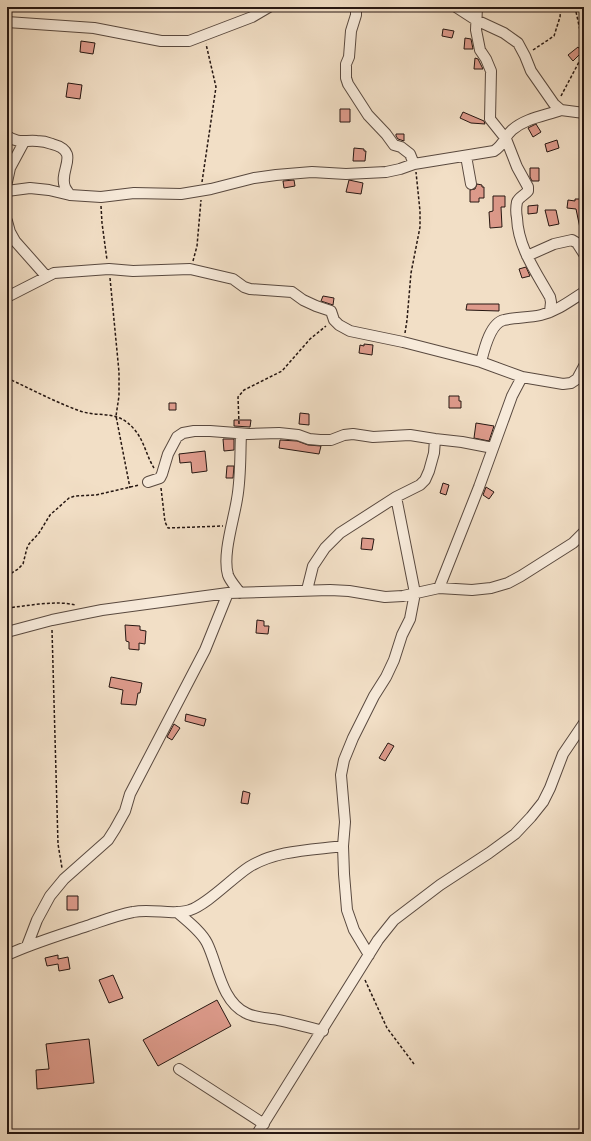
<svg xmlns="http://www.w3.org/2000/svg" width="591" height="1141" font-family="'IM FELL Double Pica',serif">
<style>
.building{fill:#de9b8c;stroke:#261712}
.lines{fill:none;stroke-linecap:round;stroke-linejoin:round}
.minor-casing{stroke:#59493f;stroke-width:12}
.path{stroke:#261712;stroke-width:1.5;stroke-dasharray:3 2;stroke-linecap:butt}
.minor{stroke:#f7eada;stroke-width:10}
</style>
<rect width="100%" height="100%" fill="#f2dfc6"/>
<filter id="stains"><feTurbulence type="fractalNoise" baseFrequency=".005" numOctaves="4"/><feColorMatrix values="0 0 0 0 .2 0 0 0 0 .09 0 0 0 0 .02 0 0 0 .5 -.17"/></filter>
<radialGradient id="worn" r=".72"><stop offset=".6" stop-color="#630" stop-opacity="0"/><stop offset="1" stop-color="#630" stop-opacity=".3"/></radialGradient>
<path class="building" d="M443,29L454,31L452,38L442,36Z
M465,38L471,39L473,49H464Z
M81,41L95,43L93,54L80,52Z
M578,47L582,52L573,61L568,55Z
M475,58L478,59L483,69H474Z
M68,83L82,85L80,99L66,97Z
M340,109H350V122H340Z
M463,112L484,121L485,124L471,123L460,118Z
M536,124L541,132L533,137L528,128Z
M396,134H404V141L398,139L396,136Z
M557,140L559,148L547,152L545,144Z
M354,148L364,149V151H366L365,161H353Z
M530,168H539V181H532L530,177Z
M294,180L295,186L284,188L283,181Z
M349,180L363,183L361,194L346,192Z
M477,184L482,185V187H484V198H479V202H470V190L475,189Z
M493,196H505V207H501L502,227L490,228L489,212L493,211Z
M575,199H582V203H584V233H581L576,209L567,208L568,200L575,201Z
M538,205L537,213L528,214V206Z
M545,210H556L559,224L549,226Z
M526,267L530,276L522,278L519,269Z
M323,296L334,298L333,305L321,301Z
M467,304H499V311L466,310Z
M364,344L373,345L372,355L359,353L360,345L364,346Z
M449,396H459V401H461V408H449Z
M169,403H176V410H169Z
M300,413L309,414V425L299,424Z
M234,420H251L250,427L234,426Z
M476,423L494,426L489,441L474,438Z
M223,439H234V450L224,451Z
M280,440L297,441L308,445L321,446L319,454L279,448Z
M205,451L207,471L192,473L191,462L180,463L179,454Z
M227,466H234L233,478H226Z
M443,483L449,485L446,495L440,493Z
M486,487L494,492L489,499L483,495Z
M362,538L374,539L372,550L361,549Z
M257,620L264,621V626H269L268,634L256,633Z
M125,625L140,626V630L146,631L145,644L139,643V650L129,649V642L126,641Z
M111,677L142,683L140,693H138L136,705L121,704L123,690L109,687Z
M186,714L206,719L204,726L185,721Z
M174,724L180,728L172,740L167,737Z
M388,743L394,746L385,761L379,758Z
M243,791L250,793L248,804L241,803Z
M67,896H78V910H67Z
M58,955V959L68,957L70,969L59,971L58,964L47,966L45,958Z
M113,975L123,998L109,1003L99,980Z
M217,1000L231,1026L158,1066L143,1040Z
M89,1039L94,1083L37,1089L36,1070L49,1069L46,1044Z"/>
<g class="lines">
<defs>
<path id="minor" d="M356,7V15L351,31L349,57L346,64V78L348,84L368,115L386,134L394,145L401,147L410,154L414,164
M456,7L476,20L504,33L518,43L525,56L531,71L554,104L561,110L584,113
M477,7L476,30L480,50L486,59L491,71L490,119L506,139L517,167L528,187V191C525,195 519,197 517,202C516,207 516,213 517,218C518,247 536,272 550,297L551,302L550,312
M7,22L94,28L161,41H189L252,17L269,7
M7,136C19,144 24,140 37,141C42,141 47,142 52,144C82,152 58,170 65,187C66,190 69,193 70,195
M466,156L471,184
M7,182L10,168L24,142
M7,191L30,188L49,190L70,195L101,197L134,193L181,194L211,189L254,178L276,175L312,172L346,174L386,172L400,169L414,164L494,151C504,145 504,137 512,130C526,118 544,116 561,110
M7,221L10,232L15,241L46,276
M527,256L554,244L572,240L577,243L584,254
M7,297L54,273L109,269L133,271L190,269L233,279L244,287L250,289L292,292L303,300L316,306L331,311L334,320L339,325L350,331L403,342L481,362L522,377L563,384L571,383L577,379L584,366
M481,362C484,350 490,323 504,320C516,317 528,318 541,315C557,311 570,301 584,292
M148,482L160,478L162,474L168,454L177,437L183,433L194,431H210L249,434L279,433L298,435L309,439L320,440H331L344,435L353,434L373,437L410,435L435,439L462,442L493,448
M439,588L479,487L512,396L522,377
M307,590L313,566L325,548L340,533L396,497L420,485L425,480L429,471L434,453L435,439
M240,593C236,587 230,581 228,575C222,555 234,519 237,499C241,477 240,455 241,434
M7,632L52,620L102,610L228,593L330,590L349,591L385,597L403,596L439,588L472,590L491,588L508,583L521,576L573,543L584,532
M177,912C187,921 201,931 207,943C218,965 221,1001 246,1013C255,1018 268,1018 278,1020C293,1023 308,1027 323,1031
M27,946L37,920L50,896L64,879L108,840L115,829L125,811L130,794L205,650L228,593
M7,955C33,943 60,935 87,926C102,921 117,915 133,912C152,908 174,916 190,910C208,904 232,878 249,867C276,850 313,850 343,846
M369,955L354,930L347,910L344,874L343,846L345,822L341,775L344,760L353,738L374,696L386,677L394,660L402,635L410,619L415,593L396,497
M179,1069L264,1124
M257,1134L378,940L394,920L440,885L489,853L515,834L531,817L543,802L550,788L563,754L584,723"/>
</defs>
<use href="#minor" class="minor-casing"/>
<path class="path" d="M575,7L584,49
M533,50L554,36L560,17L561,7
M561,96L579,62L584,56
M202,182L216,87L206,44
M101,206L102,223L107,260
M193,261L197,246L201,200
M110,278L119,372V396L116,416L130,488
M405,333L407,320L411,273L420,227V211L416,172
M7,378C31,389 55,402 80,411C100,418 117,409 134,429C144,440 146,455 154,468
M239,424L238,397L244,390L282,371L310,339L326,326
M161,488L165,522L168,528L223,526
M7,576L18,569L23,564L27,548L29,544L39,533L50,515L69,498L75,496L96,495L139,485
M7,608C26,606 57,600 75,605
M52,630L58,844L62,868
M365,980L387,1028L414,1064"/>
<use href="#minor" class="minor"/>
</g>
<rect width="591" height="1141" fill="none" stroke="#f2dfc6" stroke-width="24"/>
<rect x="8" y="8" width="575" height="1125" fill="none" stroke="#261712" stroke-width="2"/>
<rect x="12" y="12" width="567" height="1117" fill="none" stroke="#261712"/>
<rect width="100%" height="100%" filter="url(#stains)"/>
<rect width="100%" height="100%" fill="url(#worn)"/>
</svg>
